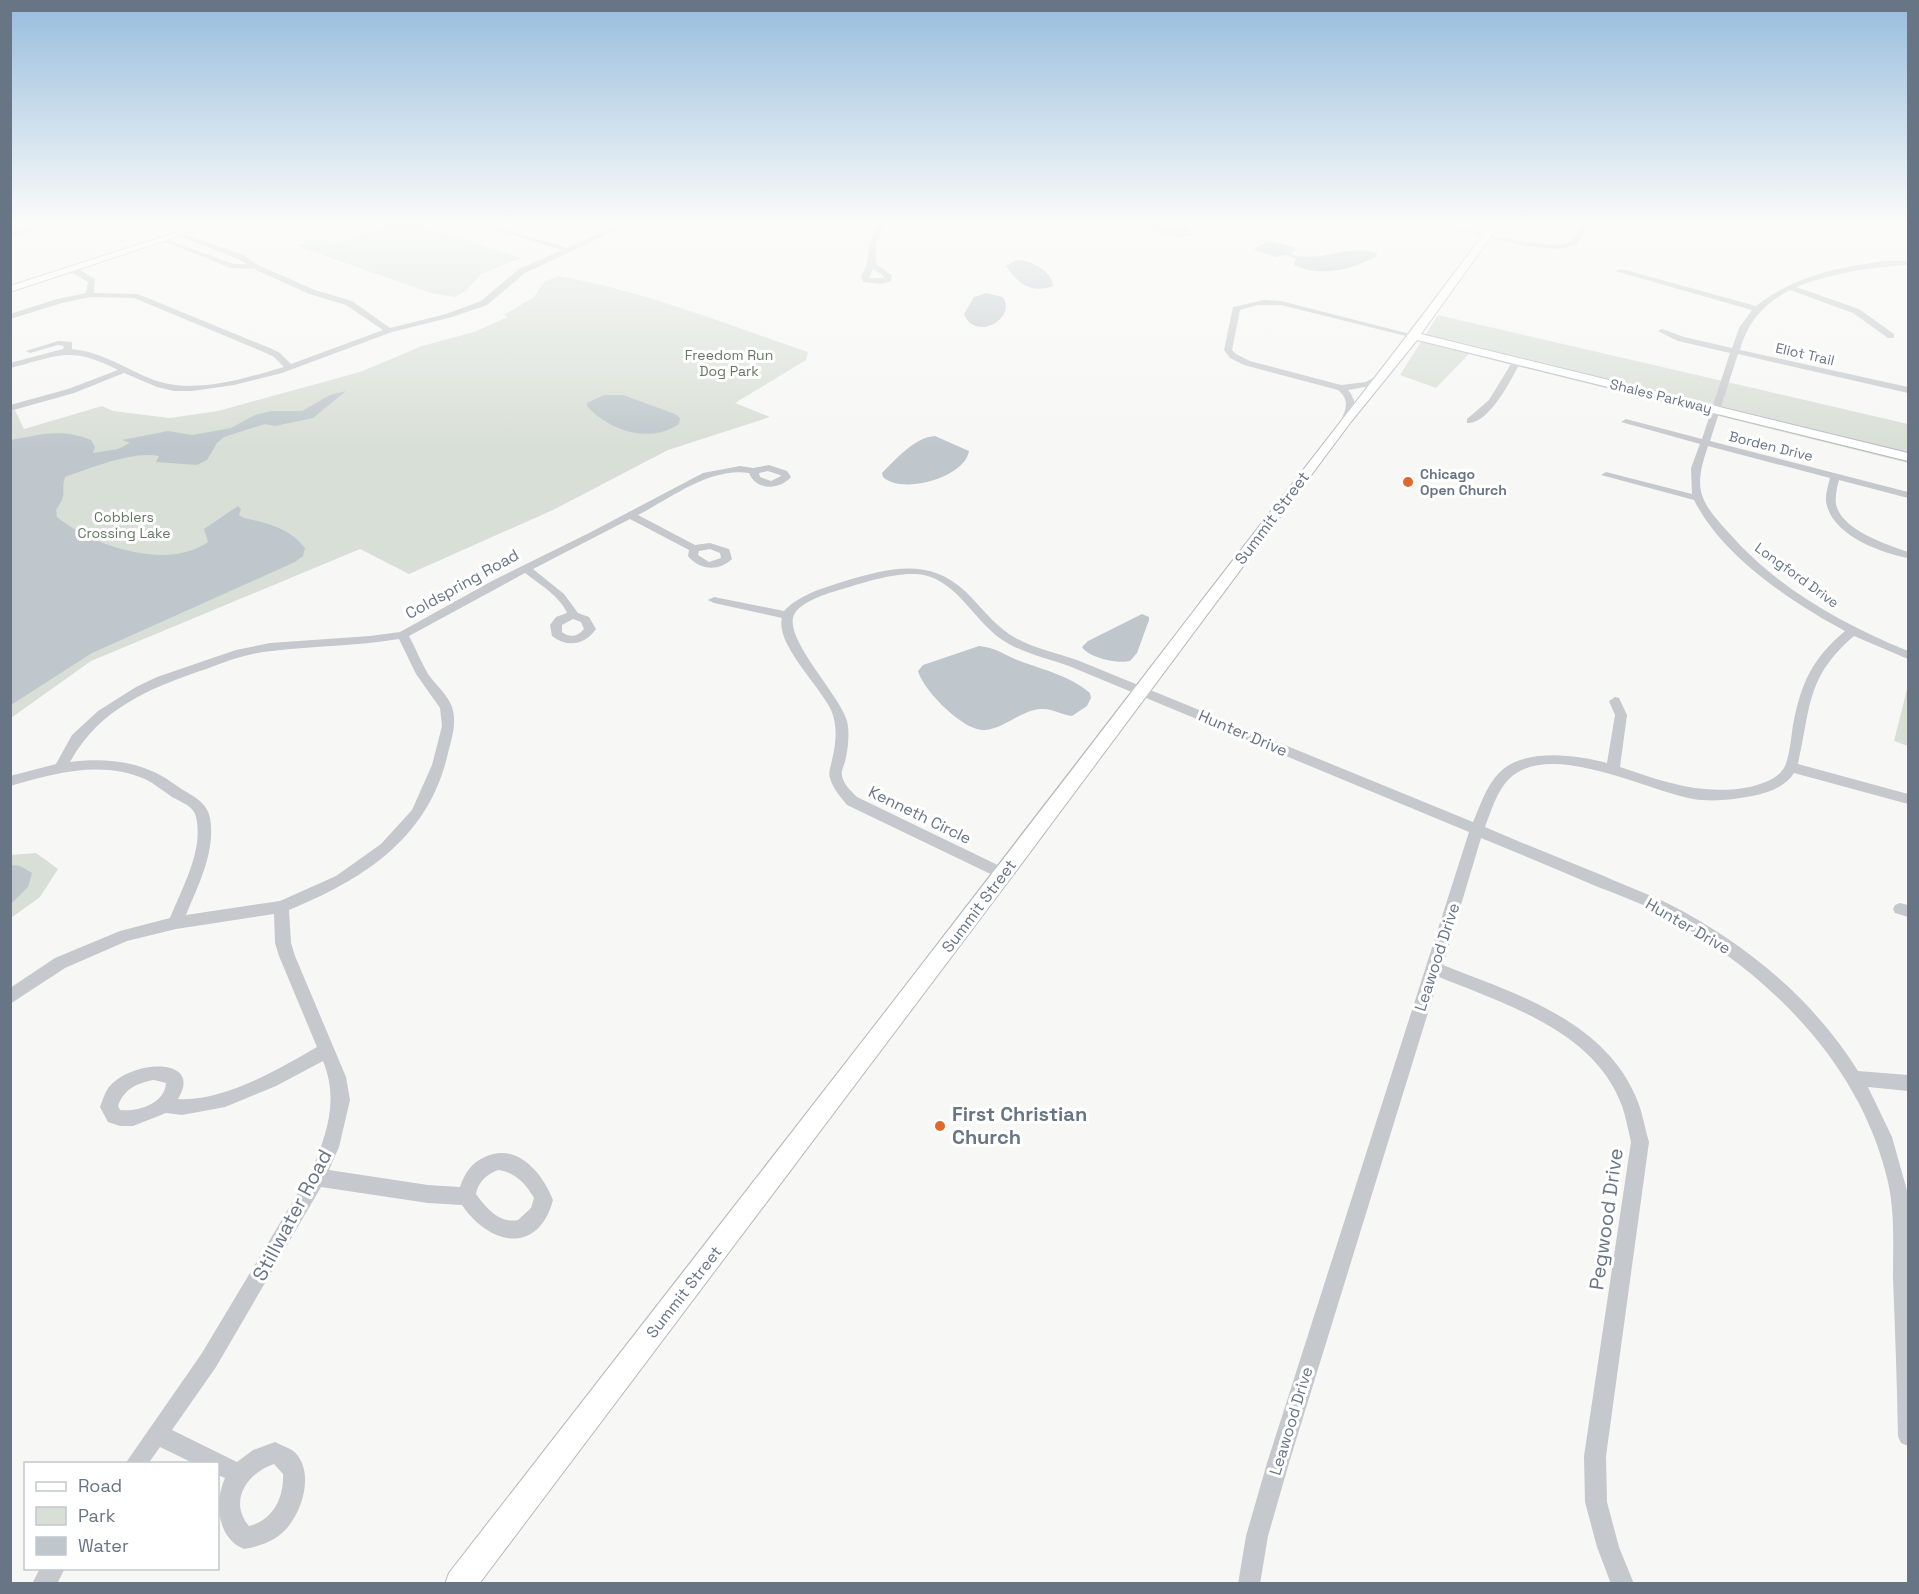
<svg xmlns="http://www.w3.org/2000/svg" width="1919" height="1594" font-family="'Space Grotesk',sans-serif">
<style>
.green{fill:#d8dfd6}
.water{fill:#bfc7cc}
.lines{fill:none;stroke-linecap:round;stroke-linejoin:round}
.secondary-casing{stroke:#b5babf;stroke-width:2}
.street{fill:#c5c8cc;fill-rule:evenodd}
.secondary{fill:#fff;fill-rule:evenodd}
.poi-dot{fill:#e0682d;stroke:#fff;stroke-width:2}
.labels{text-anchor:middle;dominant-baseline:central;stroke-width:6;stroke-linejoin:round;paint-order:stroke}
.far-street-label{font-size:14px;fill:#677585;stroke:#fff}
.far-park-label{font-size:14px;fill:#647862;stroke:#fff}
.far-poi-label{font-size:14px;font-weight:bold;fill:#677585;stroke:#fff;text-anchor:start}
.street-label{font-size:16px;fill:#677585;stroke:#fff}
.near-poi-label{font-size:20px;font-weight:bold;fill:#677585;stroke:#fff;text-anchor:start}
.near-street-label{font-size:20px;fill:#677585;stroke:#fff}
</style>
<rect width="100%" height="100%" fill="#f7f8f5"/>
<path class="green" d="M387,225H427L424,227L521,258L481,274L466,291L455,297L431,293L297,246L317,239L334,245Z
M558,276C644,291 726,324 808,352L806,360L735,403L770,417L668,450L553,510L409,574L360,549L91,661L11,718L10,411L15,410L24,429L102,406L113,411L170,418L218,411L360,372L422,346L474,332L508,317L504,315L534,297L544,282Z
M1438,315L1908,424V463L1469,354L1436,388L1400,375Z
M1908,685V746L1894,741Z
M36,853L58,869L40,897L11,918V855Z"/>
<path class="water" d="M1138,225H1183L1194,235L1175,237Z
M1269,241L1294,247L1296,249L1291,254C1318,264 1350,243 1377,253L1376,257C1350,269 1323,278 1294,265L1296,258L1286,255L1275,257L1253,249Z
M1021,260C1034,262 1053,273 1053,286C1032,294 1018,284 1006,266L1014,261Z
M986,293L1003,297C1017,319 975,342 964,314L974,297Z
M346,391L313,418L275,426L265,424L224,437L217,443L207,460L197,465L156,462L159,456C133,451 91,468 65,477C60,492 69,491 56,510L57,517C93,546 167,571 208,542L204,529L238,506L241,509L239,515L244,518C267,523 290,528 305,548L303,556L295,562L92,653L11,705V440C42,435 60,428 91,440L95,447L93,453L118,449L130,443L122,440L168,431L192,435L231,428L255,415L271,411H302L330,395Z
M604,395H623L675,414L680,418L679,424C650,444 609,431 587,406V403Z
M935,436L969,451C965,478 901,495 883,477L882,473C896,459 915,437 935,436Z
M1142,614L1149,617V620L1137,653L1130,661C1118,664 1089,658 1082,647L1088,641Z
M979,646C995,647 1006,656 1020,661C1044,670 1070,676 1090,693L1091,698L1087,706L1072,716C1062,715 1052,708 1041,709C1021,710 1004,729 985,730C964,732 923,690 918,671L923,665Z
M11,865L20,866L32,873L28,887L11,904Z"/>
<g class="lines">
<defs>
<path id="secondary" d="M199,225H212L10,292V286Z
M1490,225H1499L1421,334L1908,453V461L1417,340L1350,423L1010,879L479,1584H445L449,1573C698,1253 947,934 1193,612C1292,483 1394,356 1490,225Z"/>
</defs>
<use href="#secondary" class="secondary-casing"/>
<path class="street" d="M37,225H46L10,237V233Z
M481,225H490L568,248L619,225H627L525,273L487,305L452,317L392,332L282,373L234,385L192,391H174L157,387L124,373L74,393L10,411V405L68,389L118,370C70,345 58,356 10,368V363L63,349L64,346L58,345L30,353L26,351L58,341L72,342V349C101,352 123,367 149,378C190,396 243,379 284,367L274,357L266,353L134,298L90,297L62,303L10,319V314L57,299L86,293L88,282L69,271V267H75L95,279L94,293L138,294L272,349L280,353L291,364L383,330L346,305L309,294L254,269L230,268L161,240V238L234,264H247L238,259L175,234L180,233L244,255L258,265L315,290L352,301L390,328L446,314L481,301L519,269L562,250Z
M879,225H885L876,244V264L892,275L891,281L881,284L863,282L861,276C872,259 865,243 879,225ZM873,269L884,276V278H869Z
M1434,225H1445C1467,230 1555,254 1572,241C1576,237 1579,230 1582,225H1588L1577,244L1561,249L1527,246Z
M1888,261H1908V265C1869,267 1833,273 1796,287L1859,309L1894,334V338H1888L1853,313L1790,290C1764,304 1748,321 1740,350L1908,387V393L1738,354L1710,441L1908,492V498L1839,480C1837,487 1835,496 1836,504C1841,530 1886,544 1908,552V558C1881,553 1835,536 1827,506C1824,497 1828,487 1830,478L1708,446C1703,462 1697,478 1702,495C1707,510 1719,522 1729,533C1777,588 1841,623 1908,651V659L1854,636C1806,677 1811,707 1798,764L1908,794V804L1794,773C1785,787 1768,793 1752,796C1732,800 1712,802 1693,799C1647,791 1549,739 1509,779C1497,791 1491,811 1485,827C1524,844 1564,860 1604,876C1626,886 1649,894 1671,905C1746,944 1813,999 1858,1071L1908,1075V1091L1868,1087L1892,1137L1908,1194V1446L1901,1443L1898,1436C1897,1383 1895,1330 1893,1277C1893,1246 1895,1213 1888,1182C1861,1063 1766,970 1661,914C1641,903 1619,895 1598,887C1559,870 1520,854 1481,838L1443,965C1516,994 1607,1021 1638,1102C1643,1115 1645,1129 1649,1142L1606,1456L1607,1502L1619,1547L1634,1584H1611L1597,1547L1585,1502L1584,1456L1631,1142C1628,1130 1626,1117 1622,1106C1595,1031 1505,1004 1439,977L1289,1463L1268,1536L1260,1584H1238L1246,1536L1267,1463L1469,832L1069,666C1046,658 1021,653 1001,639C975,621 957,582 924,575C900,570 862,583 839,590C826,594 803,601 795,613C780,635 841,696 847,721C850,734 848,749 845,762C844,765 841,771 842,775C842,783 852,792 857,797L1008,870L1010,874L1008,878L1003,880L847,805C840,796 833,789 830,778C828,772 831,766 832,760C836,744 838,726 831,710C820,686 775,644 782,618L714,603L708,600L714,597L784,611C800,594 824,588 845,581C890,568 929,557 966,592C980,606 992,622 1009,634C1029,647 1054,652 1077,660L1473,822C1480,806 1486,786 1499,773C1523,747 1578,755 1607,763L1615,715L1609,701L1615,697L1619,698L1627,715L1620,767C1664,782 1703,796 1750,787C1762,784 1779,779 1785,766C1790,754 1791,738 1793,725C1801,683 1812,659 1845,631C1791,602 1722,556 1694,500L1601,475L1606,472L1692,494L1691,468L1700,444L1621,422L1626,419L1702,439L1730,353L1678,341L1658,331L1662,329L1684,337L1732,348L1739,328L1752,310L1615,271L1622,269L1756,306C1794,276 1841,266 1888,261Z
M1264,300L1281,301L1418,336L1414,338L1281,305H1258L1240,310L1232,350L1236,354L1250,361L1341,385L1366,382L1378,375H1384V379L1371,386L1348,390C1357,400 1358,415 1346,423L1341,420C1347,408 1349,399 1338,390L1244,365L1230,358L1224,350L1233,307Z
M1514,359L1521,361C1512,378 1489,425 1467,423V419L1489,400Z
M769,465L787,471L791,477C780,490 756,491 749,473C710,467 671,498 638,515L695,545L710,543L729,549L732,559C719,572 699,570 688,556L689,550L630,519L533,569L564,594L578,613L589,617L596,629C585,645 567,648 552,636L550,625L556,617L567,613C560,596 539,584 525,573L409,636C416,649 421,662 428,674C435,684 448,695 452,707C457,722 452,738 448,753C429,838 364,879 289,910L291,943L295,956L346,1077L350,1100L339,1147L329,1170L428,1185L460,1187C465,1172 472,1162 487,1156C518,1143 543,1174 553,1200C538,1256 489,1245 462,1205L428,1203L321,1187L216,1367L172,1430L237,1462L253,1450L275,1442C280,1445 287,1447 292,1450C317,1469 302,1516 282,1533C272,1542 257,1547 244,1549C217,1538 214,1502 225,1478L218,1475V1464H195L160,1447L148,1464H125L202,1353L311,1171C327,1134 339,1100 323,1061L276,1086L225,1107L182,1115L166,1113L133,1126H120L108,1122L100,1107C103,1100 105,1091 110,1086C132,1060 204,1056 178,1099C223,1102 279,1069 317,1047L279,956L275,943L274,914L176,929L127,941L65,968L10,1004V988L55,958L120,931L170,918C182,888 204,850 196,817C194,806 181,802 172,797C163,791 155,784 145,779C102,760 54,773 10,786V776L56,764L72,735L98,711L136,687L157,677L236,650L270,643L370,636L400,632L492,581L591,532L703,473L740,466L753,468ZM768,471L780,475L781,476L771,481L760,477L759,473ZM710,549L720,553L721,558L709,562L698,555L699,551ZM573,619L581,622L584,629C577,637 570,638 562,632V625ZM399,639L416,674L440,708L442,726L432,765L412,810L381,844L336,876L280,901L186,915C198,886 216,851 210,818C207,803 195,797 183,790C175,785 168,779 160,775C132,760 100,758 70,762C100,708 150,688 206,669C227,661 249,653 272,651C314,646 357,646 399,639ZM154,1080L166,1083C165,1104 137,1112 120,1110L118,1106C124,1089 137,1083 154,1080ZM498,1170C515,1172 526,1184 534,1198L531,1208L518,1220C500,1224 486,1208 476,1194C478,1182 487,1174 498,1170ZM274,1464L283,1474C284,1498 273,1520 249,1526C228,1501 247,1473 274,1464Z
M1900,903L1908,905V917L1895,913L1893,909L1895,905Z
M40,1568H65L57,1584H32Z"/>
<use href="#secondary" class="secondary"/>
</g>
<linearGradient id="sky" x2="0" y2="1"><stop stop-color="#97bcdd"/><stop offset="0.5" stop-color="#fbfcfa"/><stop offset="1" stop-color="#fbfcfa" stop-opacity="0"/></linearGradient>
<rect width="1919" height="448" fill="url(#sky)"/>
<g class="poi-dot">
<circle cx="1408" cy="482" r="6"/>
<circle cx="940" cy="1126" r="6"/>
</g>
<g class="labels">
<g class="far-street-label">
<text transform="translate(1805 354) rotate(13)">Eliot Trail</text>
<text transform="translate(1661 396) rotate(14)">Shales Parkway</text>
<text transform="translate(1771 446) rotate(14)">Borden Drive</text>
<text transform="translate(1797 575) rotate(36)">Longford Drive</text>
</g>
<g class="far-park-label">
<text x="729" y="355">Freedom Run<tspan x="729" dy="16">Dog Park</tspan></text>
<text x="124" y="517">Cobblers<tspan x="124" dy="16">Crossing Lake</tspan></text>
</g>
<g class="far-poi-label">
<text x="1420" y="474">Chicago<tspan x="1420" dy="16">Open Church</tspan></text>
</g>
<g class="street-label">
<text transform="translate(1272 518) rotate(-53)">Summit Street</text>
<text transform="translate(462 584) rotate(-29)">Coldspring Road</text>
<text transform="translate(1243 733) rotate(23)">Hunter Drive</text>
<text transform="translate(920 815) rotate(26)">Kenneth Circle</text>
<text transform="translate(979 906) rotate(-53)">Summit Street</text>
<text transform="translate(1688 926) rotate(30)">Hunter Drive</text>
<text transform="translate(1437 957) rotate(-72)">Leawood Drive</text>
<text transform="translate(684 1292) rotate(-52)">Summit Street</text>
<text transform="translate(1291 1421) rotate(-73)">Leawood Drive</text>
</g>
<g class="near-poi-label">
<text x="952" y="1114">First Christian<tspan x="952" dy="23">Church</tspan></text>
</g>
<g class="near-street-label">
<text transform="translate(292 1215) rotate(-62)">Stillwater Road</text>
<text transform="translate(1606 1219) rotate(-82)">Pegwood Drive</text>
</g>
</g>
<rect width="1919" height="1594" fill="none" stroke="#677585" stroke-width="24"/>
<rect x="24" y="1462" width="195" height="108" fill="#ffffff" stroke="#c2c8ce" stroke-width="1.5"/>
<rect x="36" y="1482" width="30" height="9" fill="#ffffff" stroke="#c2c8ce" stroke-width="1.5"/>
<text x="78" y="1492" font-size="18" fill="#677585">Road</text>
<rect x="36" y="1507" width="30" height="18" fill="#d8dfd6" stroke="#c2c8ce" stroke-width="1.5"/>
<text x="78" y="1522" font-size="18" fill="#677585">Park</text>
<rect x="36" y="1537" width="30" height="18" fill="#bfc7cc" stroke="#c2c8ce" stroke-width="1.5"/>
<text x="78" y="1552" font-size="18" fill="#677585">Water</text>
</svg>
